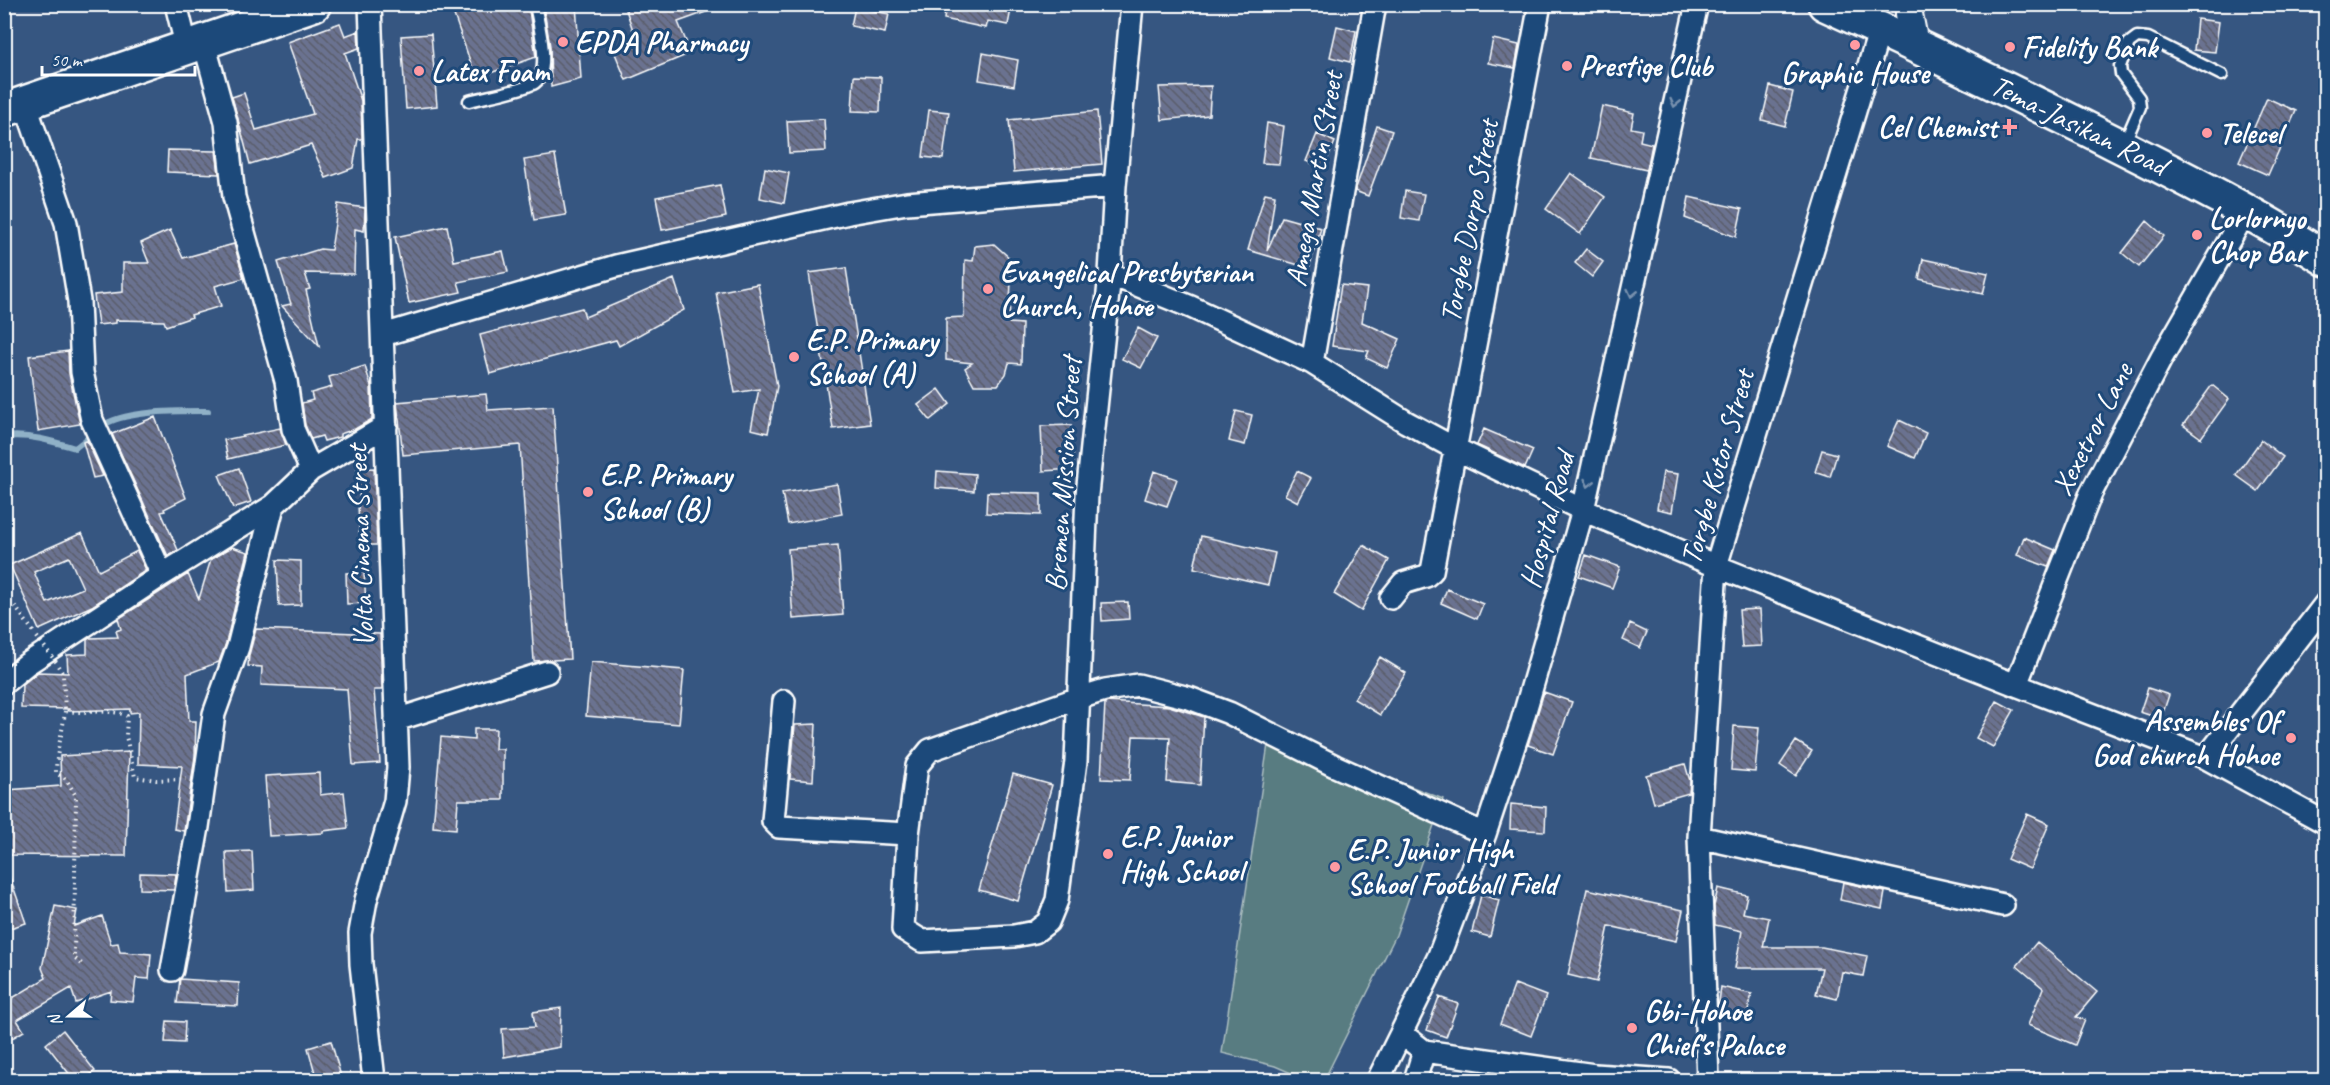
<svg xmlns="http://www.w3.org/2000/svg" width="2330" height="1085" font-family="Caveat,sans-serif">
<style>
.green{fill:#587c81;stroke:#acbec0;stroke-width:1.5}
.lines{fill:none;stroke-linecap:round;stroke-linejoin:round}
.stream{stroke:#90b1c7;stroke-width:6}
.building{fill:url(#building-back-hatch);stroke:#fff;stroke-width:1.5;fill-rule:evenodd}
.service-casing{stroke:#fff;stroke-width:15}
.minor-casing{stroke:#fff;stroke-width:26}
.tertiary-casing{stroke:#fff;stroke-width:30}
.trunk-casing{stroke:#fff;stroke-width:38}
.path{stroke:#fff;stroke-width:4;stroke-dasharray:1.5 4.5;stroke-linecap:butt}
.service{stroke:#1f4a7a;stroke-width:10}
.minor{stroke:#1f4a7a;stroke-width:21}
.tertiary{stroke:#1f4a7a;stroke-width:26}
.trunk{stroke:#1f4a7a;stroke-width:33}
.path-bridge{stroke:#fff;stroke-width:4;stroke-dasharray:1.5 4.5;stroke-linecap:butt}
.oneway{stroke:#7992af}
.poi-dot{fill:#ff9aa2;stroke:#1f4a7a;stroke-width:2}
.labels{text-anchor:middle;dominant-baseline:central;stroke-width:6;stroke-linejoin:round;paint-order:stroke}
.poi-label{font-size:30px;font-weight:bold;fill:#fff;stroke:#1f4a7a;text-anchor:start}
.street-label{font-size:30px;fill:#fff;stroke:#1f4a7a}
</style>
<defs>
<pattern id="building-back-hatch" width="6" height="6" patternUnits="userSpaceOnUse" patternTransform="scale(1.5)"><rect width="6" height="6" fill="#6b7290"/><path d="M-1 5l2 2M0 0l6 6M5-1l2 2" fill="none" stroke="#5a5d6b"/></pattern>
</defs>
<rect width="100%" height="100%" fill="#365681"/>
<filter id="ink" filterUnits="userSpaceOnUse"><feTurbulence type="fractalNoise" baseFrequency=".0167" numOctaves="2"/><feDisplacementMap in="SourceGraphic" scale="12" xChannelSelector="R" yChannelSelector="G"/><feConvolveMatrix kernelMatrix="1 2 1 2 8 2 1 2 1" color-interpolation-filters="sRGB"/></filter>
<g filter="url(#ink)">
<path class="green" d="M1270,731L1443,799L1396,935L1324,1080H1307L1275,1066L1222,1053Z"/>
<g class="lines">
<path class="stream" d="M101,427C122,410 179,411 208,411
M4,437C29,434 52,441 75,448L93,434"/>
</g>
<path class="building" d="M484,4H528L536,57L476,78L454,15Z
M543,4H576L581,79L551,87L550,46Z
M624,4H720V7L678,22L691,53L626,80L614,51L637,42Z
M946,4H1012L1008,25L988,21L986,28L944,19Z
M855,7L889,14L885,33L851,26Z
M2197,19L2219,22L2215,52L2194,50Z
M340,23L345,36L358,31L359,48L345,53L361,101L362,139H358L353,168L326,178L311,145L250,164L232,97L244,93L256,130L313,114L288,42Z
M1337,26L1356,31L1350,62L1330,57Z
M431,34L437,106L406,109L401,36Z
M1493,39L1519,45L1515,68L1488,63Z
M983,53L1018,60L1014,86L979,80Z
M854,76L881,77L880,112L852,111Z
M1211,86L1209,115L1162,120L1159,87Z
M1770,86L1793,92L1785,126L1762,120Z
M2267,98L2296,111L2268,175L2239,162Z
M1602,106L1634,113L1631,128L1642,130L1640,141L1652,144L1647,170L1591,158Z
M929,110L949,112L943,159L923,157Z
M1097,111L1102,164L1014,172L1009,120Z
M824,119L826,151L789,153L787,121Z
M1267,123L1284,126L1279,164L1262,163Z
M1377,126L1392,131L1368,196L1355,191Z
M1317,134L1335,142L1323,168L1306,161Z
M168,150L216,151L219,174L167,172Z
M555,155L566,215L534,220L524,160Z
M765,168L789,173L784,203L760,198Z
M1571,173L1605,197L1580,234L1546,209Z
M720,185L726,217L662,230L656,197Z
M1405,191L1424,194L1419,221L1401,218Z
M1265,193L1275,195L1267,251L1282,217L1321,228L1309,268L1248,250Z
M1689,197L1742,209L1736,237L1685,218Z
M338,204L365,208L364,231L355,229L354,274L305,273L310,289L306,290L319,346L282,306L291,304L278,262L320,249L331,250Z
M2147,221L2164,236L2139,267L2122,253Z
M447,226L454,261L503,251L508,272L458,282L461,292L409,303L395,237Z
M170,230L183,258L234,244L244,278L215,286L221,306L191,315L192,317L166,326L164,321L116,320V323L98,325L94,295L123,292V263H149L141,243Z
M994,244L1012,260L1009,323L1022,324L1021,364L1009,363L1006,374L998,385H974L965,368L972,363L946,360V318L964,317L965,260L973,261L975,246Z
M1586,249L1603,262L1592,277L1575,263Z
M1923,259L1988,273L1983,294L1919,279Z
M846,268L870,424L833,429L809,273Z
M674,279L684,310L619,346L616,340L490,374L480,335L582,308L585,317Z
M758,284L777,386L768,433L751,429L759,389L735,393L716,292Z
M1341,285L1367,288L1362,322L1400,339L1387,368L1366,358L1369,351L1332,346Z
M1138,328L1157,338L1141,368L1122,359Z
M68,351L69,374L80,424L38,431L29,356Z
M365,366L371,386L372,419L355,429L340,434V437L324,441L322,436L311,439L305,425L302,403L313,400L311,393L332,387L329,377Z
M2212,385L2229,399L2201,438L2183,425Z
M939,389L950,404L930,420L918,405Z
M486,394L488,410L553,406L570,659L534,661L520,445L403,455L397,402Z
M1236,411L1252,415L1245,445L1229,441Z
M155,417L186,498L164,509L165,511L161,512L178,550L168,556L112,434Z
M1899,420L1926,433L1915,458L1887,446Z
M1071,425L1074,469L1043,471L1041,426Z
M280,428L286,445L228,459L224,440Z
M1484,429L1533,450L1525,468L1477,445Z
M2261,440L2283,457L2258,491L2236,475Z
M87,441L103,476L93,478L83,442Z
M1822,450L1837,454L1830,477L1815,472Z
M239,468L251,502L233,508L219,475Z
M374,468L377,545H360L358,505L360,504L357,469Z
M937,471L975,474L974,491L936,488Z
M1154,471L1177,479L1167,506L1145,499Z
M1297,471L1311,478L1298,502L1285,495Z
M1663,472L1678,474L1672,512L1657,509Z
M837,484L842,514L788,524L782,493Z
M987,492L1041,493V515L986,513Z
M82,533L99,571L137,551L146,570L92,606L39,630L10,565ZM69,557L83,588L47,603L34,572Z
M1201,536L1275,553L1268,585L1194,568Z
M2024,537L2055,550L2048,567L2017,555Z
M838,545L843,615L793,619L788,549Z
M1363,545L1389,560L1361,611L1334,594Z
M232,547L248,552L226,643L219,662L187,674L189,721H196L195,756L184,831L174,829L182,766L138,764L139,712L130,713V709L69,711V709L21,708L22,685L38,672L68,673L67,655L87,654V640L90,638L118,637L116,631L121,629L118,619L188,574L199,599L211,559Z
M1586,555L1620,567L1612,588L1579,576Z
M277,560L301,561V605L279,606Z
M364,572L366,603L347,604L346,573Z
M1447,589L1483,604L1477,619L1441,603Z
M1128,602L1129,619L1102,621L1101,603Z
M1760,609L1762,646L1742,647L1739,610Z
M1630,624L1647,632L1640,648L1623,640Z
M256,629L380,634L382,690H374L380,763L353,765L347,689L261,685L262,667L248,666L249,655Z
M1380,657L1406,673L1380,715L1354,699Z
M591,662L684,670L679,724L586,716Z
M2148,688L2169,695L2161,719L2140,712Z
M1544,692L1572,702L1553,754L1528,745Z
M1997,701L2014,710L1993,747L1976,738Z
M1108,702L1169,706L1204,717L1200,785L1167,782L1170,737L1133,736L1130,780L1101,779L1105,703Z
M816,724L813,781L790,779L795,725Z
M1734,726L1759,728L1755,772L1731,770Z
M474,729H496L495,749H503V800H458L456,829L433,827L441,737L474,740Z
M1796,741L1812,751L1796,776L1780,765Z
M129,752L126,856L4,855V828H9L6,790L61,786L60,756Z
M1685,764L1690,781L1689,793L1654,803L1646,775Z
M319,773L320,795L344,792L348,828L323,831V833L269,836L265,776Z
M1013,774L1052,785L1018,901L979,890Z
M1511,804L1546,807L1545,831L1510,829Z
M2027,814L2049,824L2030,869L2007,859Z
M252,851L254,890L228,892L226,852Z
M4,869H7L26,923L4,930Z
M140,873L176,874L174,890L140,889Z
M1843,882L1885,892L1882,909L1840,900Z
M1718,888L1747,895L1743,913L1769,918L1763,947H1822L1867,956L1863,976L1842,972L1837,999L1816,994L1822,968H1735L1742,931L1715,925L1714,906Z
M1587,889L1683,910L1676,941L1609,926L1597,982L1568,975Z
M1481,895L1499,900L1490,937L1472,932Z
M55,906L77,910L74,926L102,916L111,944L118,943L120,952L151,954L149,979L136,978L133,1002L110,1000L111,991L76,1003L71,988L17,1020L24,1031L4,1043V999L6,1002L46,978L42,968Z
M2037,942L2097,992L2076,1017L2085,1020L2075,1045L2028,1025L2043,988L2017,966Z
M180,979L239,983L238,1006L177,1003Z
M1515,984L1546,996L1531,1036L1500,1024Z
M1721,987L1752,994L1747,1015L1718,1009Z
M1439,997L1458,1004L1446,1037L1427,1030Z
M561,1008L560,1047L504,1057L502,1029L535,1027L533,1012Z
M167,1021L185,1022L184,1043L165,1042Z
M63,1030L95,1071L83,1080H74L46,1044Z
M331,1041L342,1080H317L308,1048Z"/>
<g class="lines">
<defs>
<path id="service" d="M469,101C488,96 515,92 533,84C553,74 538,23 535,4
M2124,144L2140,107L2139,98L2121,74L2120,66L2129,43L2137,37L2148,38L2222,75"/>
<path id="minor" d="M176,4L187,49
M370,4L398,767L395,801L366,900L360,933L361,964L374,1080
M204,43L226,122L234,197L286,381L293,429L311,470
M25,103L66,223L79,301L82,372L92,420L162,575
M1110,274L1191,307L1312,363L1406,422L1456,449L1583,510L1716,566L2016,685L2206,758L2326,823
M383,335L616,266L849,213L907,203L1115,186
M1312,363L1375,4
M1391,598L1403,583L1426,576L1432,571L1540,4
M4,683L27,664L162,575L273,506
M2016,685L2091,493L2161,359L2246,211
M784,701L773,821L779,827L908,834L903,929L922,941L1014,936L1035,932L1048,922L1057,900L1076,761L1087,495L1110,274L1115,186L1132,4
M396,720L547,672
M2206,758L2326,603
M908,834L917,766L930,750L1079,698L1105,690L1138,685L1189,698L1229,713L1335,766L1485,834
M1699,837L2003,905
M172,970L198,827L214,714L238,647L273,506L311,470L386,426
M1401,1033L1424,1051L1595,1075L1669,1080
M1378,1080L1438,958L1485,834L1521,725L1583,510L1697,4
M1415,1080L1424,1051
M1708,1080L1699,837L1716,566L1880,29"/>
<path id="tertiary" d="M1909,4V14L1915,44"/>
<path id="trunk" d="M1825,4C1911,43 1996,84 2081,126C2164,168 2247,208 2326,259
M4,110L314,4"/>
</defs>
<use href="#service" class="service-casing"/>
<use href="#minor" class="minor-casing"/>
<use href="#tertiary" class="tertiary-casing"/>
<use href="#trunk" class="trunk-casing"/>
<path class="path" d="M4,601L14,605L36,635
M58,666L63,674L65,711C83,714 114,708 127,716L126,736L135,777L156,780L186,779
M65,711C63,732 56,751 56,773L66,779L76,796L74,958L82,964"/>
<use href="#service" class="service"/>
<use href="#minor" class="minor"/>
<use href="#tertiary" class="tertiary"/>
<use href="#trunk" class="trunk"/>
<path class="path-bridge" d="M37,637L57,663"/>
</g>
<defs><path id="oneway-chevron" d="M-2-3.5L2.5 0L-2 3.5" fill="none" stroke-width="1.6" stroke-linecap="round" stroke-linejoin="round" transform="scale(1.5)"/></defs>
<g class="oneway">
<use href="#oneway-chevron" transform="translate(1675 103) rotate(103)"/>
<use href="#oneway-chevron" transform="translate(1632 293) rotate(103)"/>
<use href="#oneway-chevron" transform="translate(1589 483) rotate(103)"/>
</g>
</g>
<g class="poi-dot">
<circle cx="563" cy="42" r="6"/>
<circle cx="1855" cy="45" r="6"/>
<circle cx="2010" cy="47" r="6"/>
<circle cx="1567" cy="66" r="6"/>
<circle cx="419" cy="71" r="6"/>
<path d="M2006 118h6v6h6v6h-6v6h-6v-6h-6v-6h6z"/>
<circle cx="2207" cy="133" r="6"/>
<circle cx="2197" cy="235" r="6"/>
<circle cx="988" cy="289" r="6"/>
<circle cx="794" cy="357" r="6"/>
<circle cx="588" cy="492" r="6"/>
<circle cx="2291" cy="738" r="6"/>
<circle cx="1108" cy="854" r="6"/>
<circle cx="1335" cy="867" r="6"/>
<circle cx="1632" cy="1028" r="6"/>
</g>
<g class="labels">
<g class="poi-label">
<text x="575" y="42">EPDA Pharmacy</text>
<text x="2022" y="47">Fidelity Bank</text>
<text x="1579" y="66">Prestige Club</text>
<text x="431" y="71">Latex Foam</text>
<text x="1855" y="73" text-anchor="middle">Graphic House</text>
<text x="1997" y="127" text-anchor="end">Cel Chemist</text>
<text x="2219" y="133">Telecel</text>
<text x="2209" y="218">Lorlornyo<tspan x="2209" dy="34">Chop Bar</tspan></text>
<text x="1000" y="272">Evangelical Presbyterian<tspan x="1000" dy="34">Church, Hohoe</tspan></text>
<text x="806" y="340">E.P. Primary<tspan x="806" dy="34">School (A)</tspan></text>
<text x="600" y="475">E.P. Primary<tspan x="600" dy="34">School (B)</tspan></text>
<text x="2279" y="721" text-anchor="end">Assembles Of<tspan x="2279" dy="34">God church Hohoe</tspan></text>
<text x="1120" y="837">E.P. Junior<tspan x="1120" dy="34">High School</tspan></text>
<text x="1347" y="850">E.P. Junior High<tspan x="1347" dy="34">School Football Field</tspan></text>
<text x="1644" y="1011">Gbi-Hohoe<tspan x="1644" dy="34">Chief's Palace</tspan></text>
</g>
<g class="street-label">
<text transform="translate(2079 125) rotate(26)">Tema-Jasikan Road</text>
<text transform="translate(1314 179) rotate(-80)">Amega Martin Street</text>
<text transform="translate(1469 221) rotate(-79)">Torgbe Dorpo Street</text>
<text transform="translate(2092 429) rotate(-63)">Xexetror Lane</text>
<text transform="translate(1717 467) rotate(-74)">Torgbe Kutor Street</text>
<text transform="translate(1063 474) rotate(-86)">Bremen Mission Street</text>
<text transform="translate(1547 520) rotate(-75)">Hospital Road</text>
<text transform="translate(360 546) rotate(-92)">Volta Cinema Street</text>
</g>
</g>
<rect width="2330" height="1085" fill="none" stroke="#1f4a7a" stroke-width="24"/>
<rect x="12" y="12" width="2306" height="1061" fill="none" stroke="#fff" stroke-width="2" filter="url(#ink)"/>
<g transform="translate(69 1016) rotate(250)" stroke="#1f4a7a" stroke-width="4.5" paint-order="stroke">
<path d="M0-4.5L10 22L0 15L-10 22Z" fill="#ffffff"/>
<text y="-9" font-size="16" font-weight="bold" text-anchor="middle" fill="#ffffff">N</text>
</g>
<path d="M42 66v9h153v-9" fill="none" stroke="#ffffff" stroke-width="3"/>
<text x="51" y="66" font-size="18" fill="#ffffff" stroke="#1f4a7a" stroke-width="4.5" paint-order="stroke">50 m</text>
</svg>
